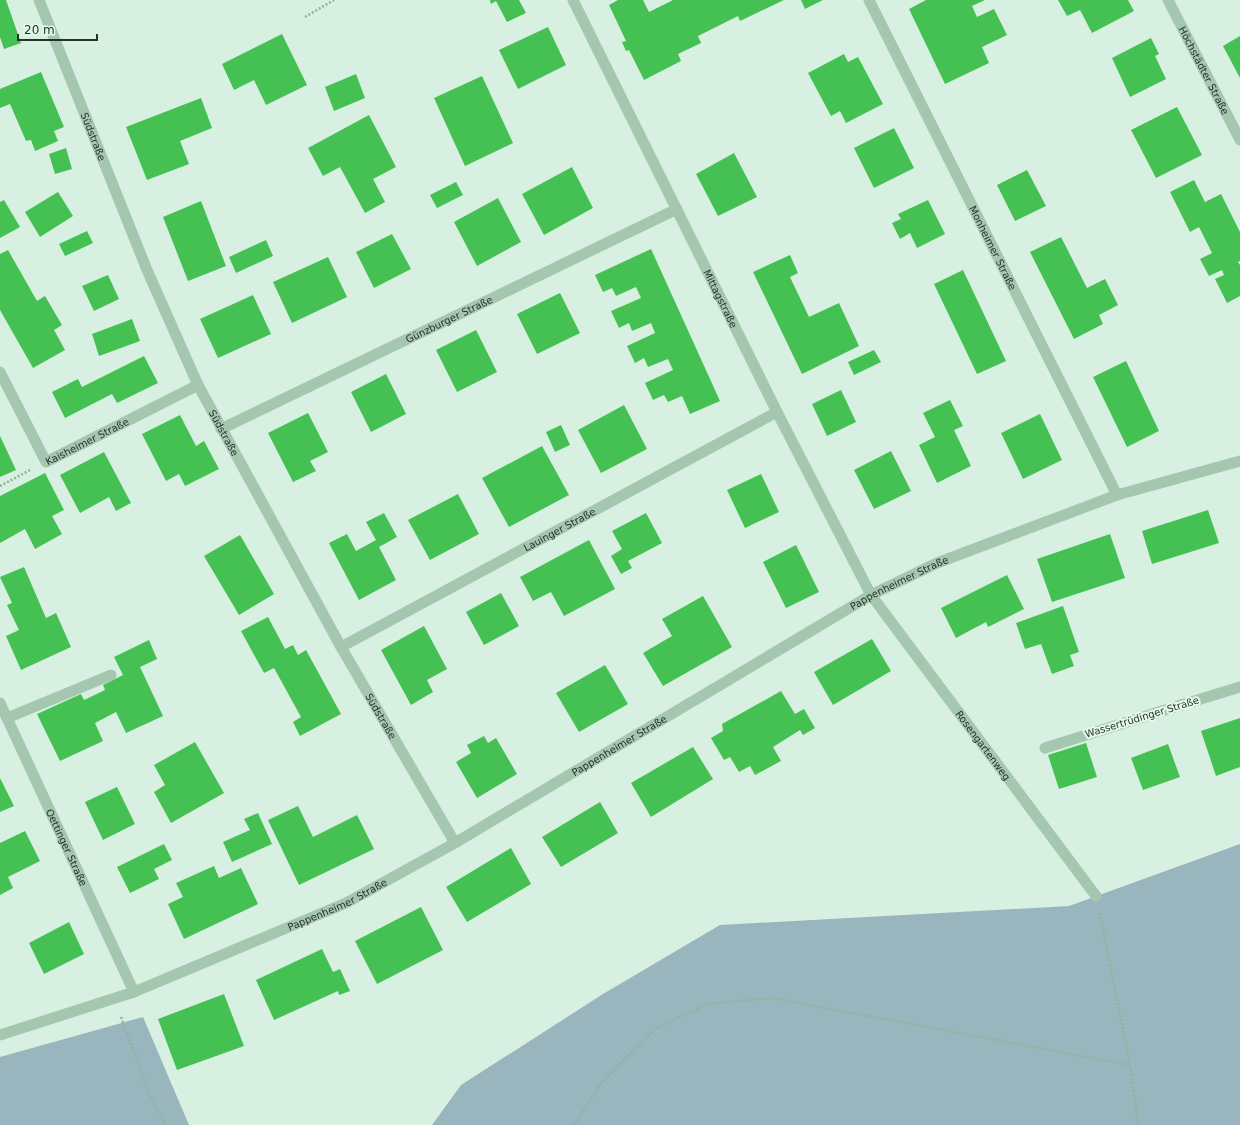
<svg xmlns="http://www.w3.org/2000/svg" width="1240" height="1125" font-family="'DejaVu Sans',sans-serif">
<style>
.green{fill:#99b6be}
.building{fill:#45c153}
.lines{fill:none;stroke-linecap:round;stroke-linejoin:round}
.path{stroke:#8fb39a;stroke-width:2.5;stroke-dasharray:2 2;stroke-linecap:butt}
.service{stroke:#a5c7b0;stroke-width:11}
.minor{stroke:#a5c7b0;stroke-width:11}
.labels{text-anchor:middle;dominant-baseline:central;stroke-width:4;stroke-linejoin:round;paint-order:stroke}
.street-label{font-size:10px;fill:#263328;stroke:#e4f8ec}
</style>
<rect width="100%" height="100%" fill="#d8f0e2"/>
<path class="green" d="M1240,844V1125H432L461,1085L603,994L720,925L1069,906Z
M143,1017L189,1125H0V1057Z"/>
<path class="building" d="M0,0H6L21,43L4,49L0,37Z
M490,0H519L526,13L507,22L496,1L491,4Z
M618,0H643L649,12L673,0H784L740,21L738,16L698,36L701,43L678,54L681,61L644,80L629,50L626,51L622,42L626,41L609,5Z
M801,0H823L805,9Z
M926,0H985L972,6L977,17L994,9L1007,35L982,47L989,63L945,84L909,9Z
M1058,0H1128L1134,11L1092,33L1080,10L1067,16Z
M548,27L566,65L518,89L499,50Z
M282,34L307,85L266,105L254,80L234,90L222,64Z
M1240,36V78L1223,46Z
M1151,38L1159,54L1155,56L1166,79L1130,97L1112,58Z
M844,54L848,62L858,57L883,104L846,123L840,111L831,116L808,73Z
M41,72L64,127L54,131L58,141L35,151L31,140L26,141L10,104L0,108V89Z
M356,74L365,98L334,111L325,87Z
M482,76L513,143L465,166L434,98Z
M201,98L212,128L180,141L189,164L147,180L126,127Z
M1177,107L1202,155L1156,178L1131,130Z
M369,115L396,167L373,179L385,202L365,213L340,167L323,176L308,148Z
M894,128L914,168L874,188L854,148Z
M66,148L72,169L55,174L49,154Z
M734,153L757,197L718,216L696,174Z
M572,167L593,208L544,235L522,194Z
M1027,170L1046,206L1015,221L997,185Z
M1194,180L1205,202L1221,194L1240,232V261L1238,262L1240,265V296L1227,303L1215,279L1224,275L1222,270L1209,276L1200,259L1212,253L1199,227L1190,232L1170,192Z
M456,182L463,195L437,208L430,195Z
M58,192L73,216L40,237L25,212Z
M498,198L521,242L477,266L454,222Z
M4,200L20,227L0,238V202Z
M928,200L945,234L917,248L910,233L900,239L892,223L901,219L898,214Z
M201,201L226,266L188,281L163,217Z
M87,231L93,243L65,256L59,244Z
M392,234L411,269L374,288L356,252Z
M1061,237L1087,288L1105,279L1118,305L1099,315L1103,324L1074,339L1030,252Z
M266,240L273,256L236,273L229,257Z
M651,249L720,401L690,414L682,396L668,402L664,395L653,400L645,383L673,370L668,359L648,367L644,358L635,363L627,346L655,333L651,323L632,331L629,323L619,328L611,311L641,298L636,287L616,296L612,288L603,292L595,275Z
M8,250L37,301L45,296L62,325L54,330L65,350L33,368L0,310V254Z
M790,255L798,273L790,277L809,317L839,303L859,346L802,374L753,272Z
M328,257L347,297L292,323L273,282Z
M963,270L1006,361L977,374L934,284Z
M108,275L119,299L94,311L82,286Z
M560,293L580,333L537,354L517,314Z
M253,295L271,334L218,358L200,319Z
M132,319L140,341L99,356L92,334Z
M476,330L497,372L457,392L436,350Z
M874,350L881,362L854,375L848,362Z
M144,356L158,383L117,403L112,394L65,418L52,392L78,379L82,387Z
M1126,361L1159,431L1127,447L1093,377Z
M386,374L406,414L371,432L351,392Z
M841,390L856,422L827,436L812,404Z
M950,400L963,426L954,430L971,466L937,483L919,445L935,437L923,413Z
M624,405L647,449L601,473L578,430Z
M308,413L328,452L310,461L316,471L293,482L268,433Z
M1040,414L1062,460L1023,479L1001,433Z
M180,415L196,446L204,441L219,469L185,486L179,474L166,481L142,434Z
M561,425L570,445L555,452L546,432Z
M0,436L16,470L0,477Z
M542,446L569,495L509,527L482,478Z
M891,451L911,491L874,509L854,470Z
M104,452L131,503L116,511L109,497L80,513L60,475Z
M45,473L64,510L52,516L62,534L35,549L25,529L0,543V496Z
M761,474L779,512L745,528L727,490Z
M458,494L479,534L430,560L408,520Z
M1208,510L1219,543L1152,564L1142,531Z
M384,513L397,537L379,547L396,580L359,600L329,543L347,534L356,551L376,540L366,522Z
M646,513L662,543L628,561L632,568L621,574L611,556L622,549L612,531Z
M1110,534L1125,578L1052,602L1037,559Z
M240,535L274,594L239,615L204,556Z
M589,540L615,589L564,616L551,592L533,601L520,577Z
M796,545L819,592L786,608L763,562Z
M24,567L46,618L56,613L71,647L21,670L6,636L19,630L7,605L12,603L0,577Z
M1007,575L1024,609L988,627L986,622L956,638L941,608Z
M501,593L519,626L484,645L466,612Z
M703,596L732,647L663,686L643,653L672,636L662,619Z
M1063,606L1079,652L1070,655L1074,666L1052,674L1041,644L1025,649L1016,623Z
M268,617L285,649L293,645L298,655L306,650L341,714L300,736L293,722L301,717L274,668L264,673L241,631Z
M424,626L447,669L427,680L433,692L411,705L381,650Z
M872,639L891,671L833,705L814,672Z
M149,640L157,659L140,667L163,716L126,733L116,712L95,723L103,741L60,761L37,714L81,694L84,700L105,690L103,685L123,675L114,657Z
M605,665L628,704L579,732L556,693Z
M781,691L795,714L804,709L815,728L803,735L800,730L773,747L781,761L755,775L750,766L739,772L730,757L724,760L711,738L723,731L722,724Z
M1240,718V767L1216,776L1201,731Z
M484,736L488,743L496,738L517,774L477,798L456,762L471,753L467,745Z
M195,742L224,793L171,823L154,792L165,785L154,765Z
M1086,743L1097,777L1059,789L1048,755Z
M1168,744L1180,777L1143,790L1131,758Z
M693,747L713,779L651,817L631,783Z
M0,778L14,806L0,812Z
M117,787L135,824L103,840L85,802Z
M600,802L618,833L561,867L542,837Z
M298,806L313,837L357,815L374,849L299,885L268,820Z
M258,813L272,844L232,862L223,842L250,830L244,819Z
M25,831L40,861L8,877L13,888L0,895V843Z
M164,844L172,860L154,869L159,879L130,893L117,867Z
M511,848L531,884L467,922L446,887Z
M214,866L219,878L241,868L258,904L184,939L168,904L183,897L176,883Z
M421,907L443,950L377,984L355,941Z
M69,922L84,954L44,974L29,943Z
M322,949L333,972L340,969L350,991L339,995L338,991L274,1020L256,980Z
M224,994L244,1046L177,1070L158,1019Z"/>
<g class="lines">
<path class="path" d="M305,17L334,0
M0,486L30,470
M1100,913L1130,1065L1138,1125
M121,1017L150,1096L166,1125
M574,1125L601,1083L655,1029L708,1004L772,998L1130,1065"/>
<path class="service" d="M7,718L111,675
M1045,748L1181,705"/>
<g class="minor">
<path id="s1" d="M39,0L147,270L198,385L341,647L455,843"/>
<path id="s2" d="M573,0L777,412L871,595L1096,896"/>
<path id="s3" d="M869,0L1117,495"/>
<path id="s4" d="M1168,0L1240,140"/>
<path id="s5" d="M0,372L46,462L198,385"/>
<path id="s6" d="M221,429L677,209"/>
<path id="s7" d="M341,647L777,412"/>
<path id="s8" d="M0,703L134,992"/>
<path d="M1181,705L1240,687"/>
<path id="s9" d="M0,1035L134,992L346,903L455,843L871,595L937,563L1117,495L1240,461"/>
</g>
</g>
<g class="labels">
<g class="street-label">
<text stroke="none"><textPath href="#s4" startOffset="79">Höchstädter Straße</textPath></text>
<text stroke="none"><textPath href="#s1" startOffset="147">Südstraße</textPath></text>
<text stroke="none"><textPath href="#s3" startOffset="277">Monheimer Straße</textPath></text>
<text stroke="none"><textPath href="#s2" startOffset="333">Mittagstraße</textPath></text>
<text stroke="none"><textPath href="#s6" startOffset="253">Günzburger Straße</textPath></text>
<text stroke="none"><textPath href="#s1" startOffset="471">Südstraße</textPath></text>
<text stroke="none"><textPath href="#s5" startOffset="147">Kaisheimer Straße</textPath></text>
<text stroke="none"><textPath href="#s7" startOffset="248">Lauinger Straße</textPath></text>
<text stroke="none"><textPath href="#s9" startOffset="1010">Pappenheimer Straße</textPath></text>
<text stroke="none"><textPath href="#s1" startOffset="795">Südstraße</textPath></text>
<text transform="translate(1142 717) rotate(-17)">Wassertrüdinger Straße</text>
<text stroke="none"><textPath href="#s9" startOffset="686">Pappenheimer Straße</textPath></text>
<text stroke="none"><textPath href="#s2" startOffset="853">Rosengartenweg</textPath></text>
<text stroke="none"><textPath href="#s8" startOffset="159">Oettinger Straße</textPath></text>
<text stroke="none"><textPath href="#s9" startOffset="362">Pappenheimer Straße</textPath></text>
</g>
</g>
<path d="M18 34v6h79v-6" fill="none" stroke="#263328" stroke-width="2"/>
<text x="24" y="34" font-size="12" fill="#263328" stroke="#e4f8ec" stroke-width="3" paint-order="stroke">20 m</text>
</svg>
